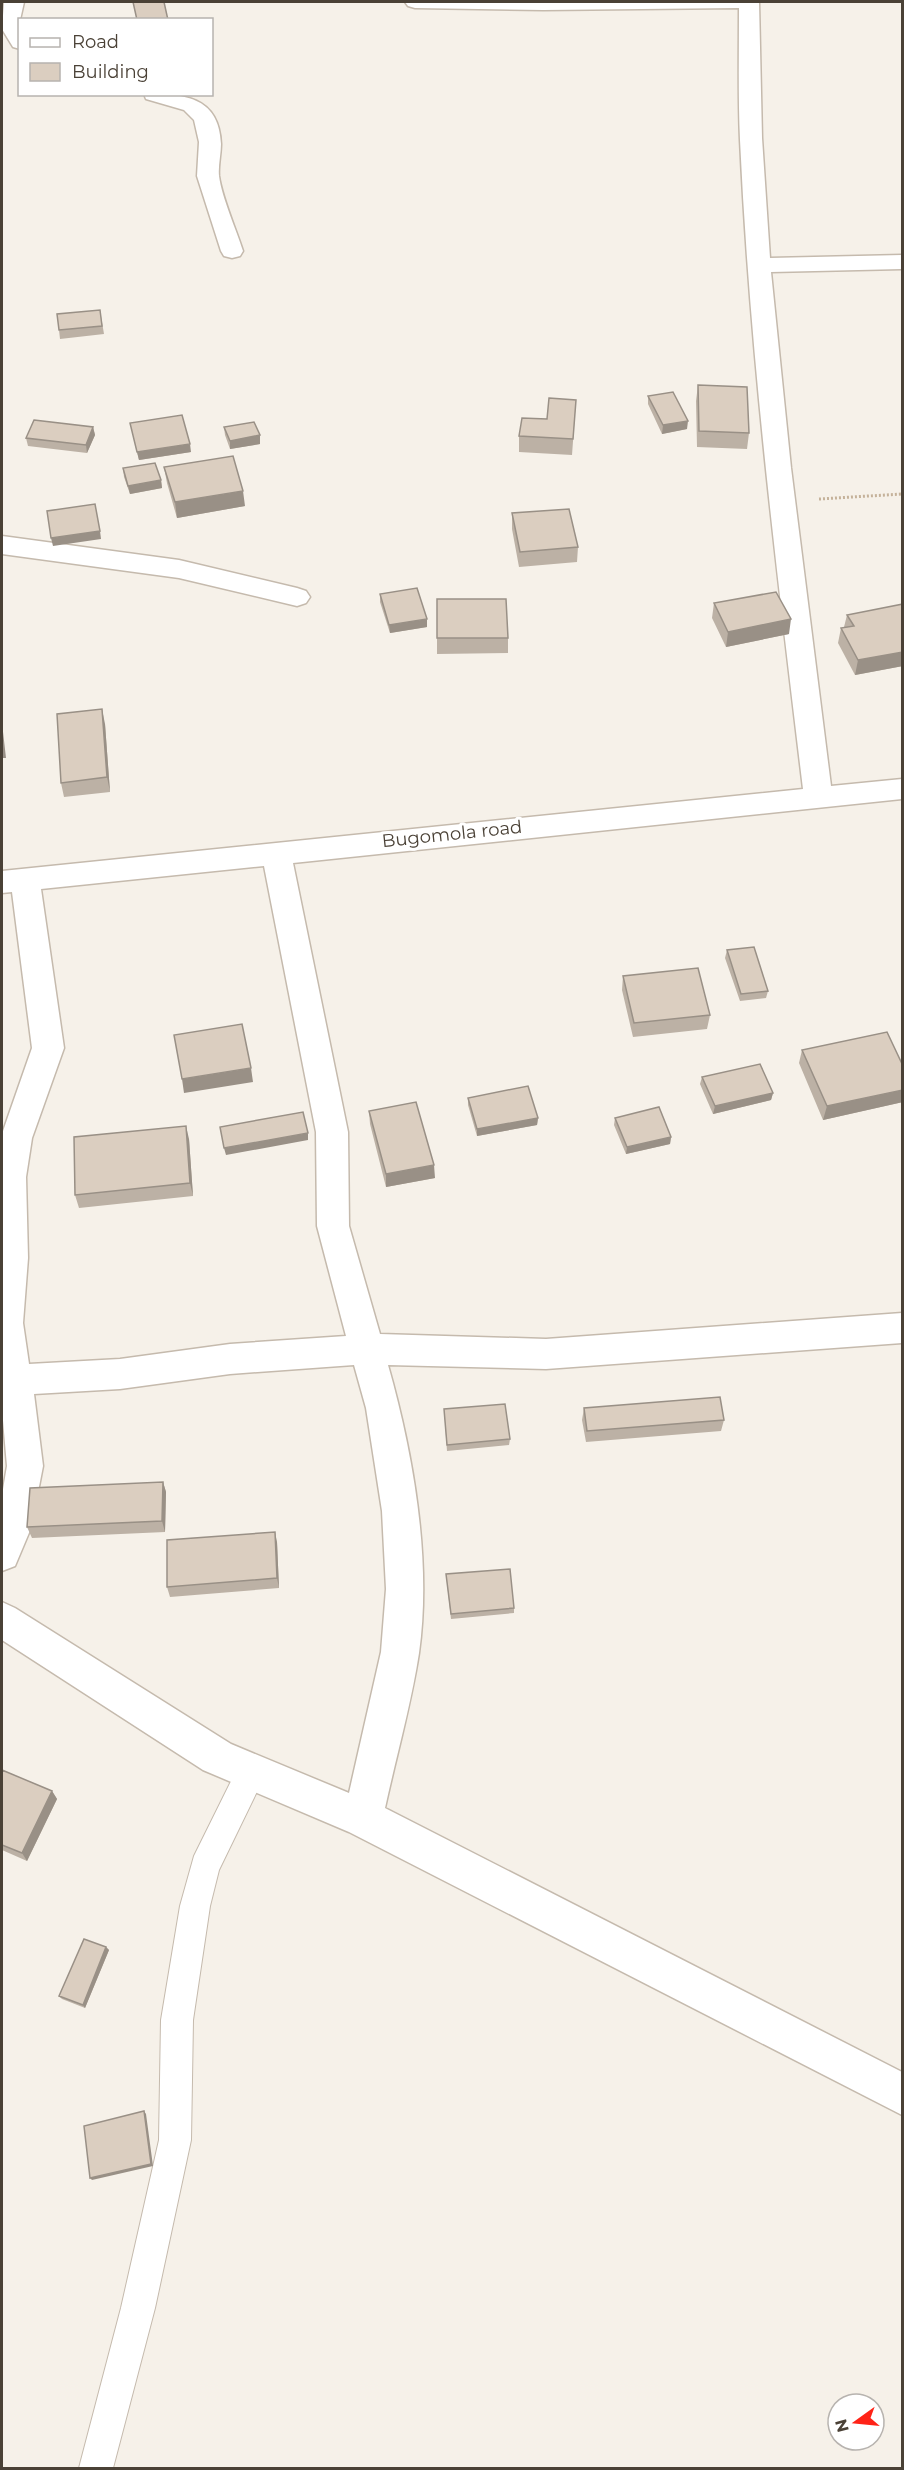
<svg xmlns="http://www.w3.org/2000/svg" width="904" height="2470" font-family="Montserrat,sans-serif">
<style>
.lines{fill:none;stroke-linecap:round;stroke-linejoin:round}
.service-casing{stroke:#c5baad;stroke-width:2}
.minor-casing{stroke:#c5baad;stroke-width:3}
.path{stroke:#c5b29a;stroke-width:3;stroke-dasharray:2 2;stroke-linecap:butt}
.service{fill:#fff;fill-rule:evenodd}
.minor{fill:#fff;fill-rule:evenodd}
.wall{fill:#bcb1a5}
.shaded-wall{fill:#999086}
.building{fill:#dbcec0;stroke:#999086;stroke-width:1.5}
.labels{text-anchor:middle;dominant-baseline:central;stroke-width:6;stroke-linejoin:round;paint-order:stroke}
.street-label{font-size:18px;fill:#4a4136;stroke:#fff}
</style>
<rect width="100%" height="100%" fill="#f6f1e9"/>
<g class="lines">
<defs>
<path id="service" d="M252,1756L263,1761L267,1771L219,1870L210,1906L193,2020L191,2140L155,2308L113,2468H79L121,2308L159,2140L161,2020L180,1906L194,1856L241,1761Z"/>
<path id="minor" d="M4,2H24L20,20V49L13,47L2,29Z
M405,2H759L762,138L770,258L902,255V269L771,272L791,468L831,786L902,779V799L293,863L348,1132L349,1226L380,1334L546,1339L902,1313V1343L546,1369L388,1365C413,1453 432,1560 419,1653C411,1705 396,1757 385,1808L902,2072V2115L349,1832L203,1770L2,1640V1602L15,1608L231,1744L349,1793L381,1652L386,1589L382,1511L366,1408L354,1365L230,1374L120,1389L34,1394L43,1466L31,1528L15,1566L2,1571V1495L7,1466L2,1409V1134L32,1048L12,892L2,893V871L803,789C777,573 750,357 740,140C738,96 739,52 739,8L543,10L415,8L408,6ZM264,866L316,1132L317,1226L346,1336L230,1344L120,1359L29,1364L23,1323L28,1258L26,1177L32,1138L64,1048L41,889Z
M144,94C182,94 219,95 221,144C221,154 218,166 219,176C222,198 236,229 243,251L240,256L232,258L224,256L221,251L197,176L199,142L194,120L184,110L146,99Z
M2,536L179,560L297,588L306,591L310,597L306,603L297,606L179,578L2,554Z"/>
</defs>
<use href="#service" class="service-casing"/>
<use href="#minor" class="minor-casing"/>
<path class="path" d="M819,499L902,494"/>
<use href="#service" class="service"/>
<use href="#minor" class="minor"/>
</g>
<path class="wall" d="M100,310L104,334L60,339L59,330Z
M698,385L749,433L747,449L697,447L696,401Z
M648,396L687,429L662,434L648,404Z
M576,400L572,455L519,452V436Z
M130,423L191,452L139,460Z
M93,427L95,435L87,453L28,446L26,438Z
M224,427L260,444L230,449L225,435Z
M164,467L245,506L177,518L167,483Z
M123,468L161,480L162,488L130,494L124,477Z
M512,513L578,547L577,562L519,567L512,529Z
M380,594L427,627L390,633L380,602Z
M437,599L508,638V653L437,654Z
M714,603L789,634L726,647L712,618Z
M903,604V666L855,675L838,643L841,628L844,627L847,615Z
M105,724L110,792L64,797L61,783Z
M727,950L768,991L766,998L740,1001L725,958Z
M623,976L710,1015L707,1029L633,1037L622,990Z
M802,1050L903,1066V1102L823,1120L799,1063Z
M702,1077L773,1093L771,1100L713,1114L700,1084Z
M468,1098L538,1118L537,1125L477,1136L468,1105Z
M369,1111L435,1178L386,1187L370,1124Z
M615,1118L671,1137L670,1144L626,1154L614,1125Z
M189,1139L193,1196L79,1208L75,1195Z
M584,1408L724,1420L721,1431L586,1442L582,1420Z
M444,1409L510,1439L509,1445L447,1451Z
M163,1482L166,1492L165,1532L32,1538L27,1527Z
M277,1542L279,1588L170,1597L167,1587Z
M446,1574L514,1608V1613L451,1619Z
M2,1770L52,1791L57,1799L27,1861L2,1850Z
M106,1947L109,1950L85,2008L62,1999L59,1996Z"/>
<path class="shaded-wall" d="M688,421L687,429L662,434L663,425Z
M93,427L95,435L87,453L86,445Z
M260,435V444L230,449V441Z
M190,444L191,452L139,460L137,452Z
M161,480L162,488L130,494L128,486Z
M243,491L245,506L177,518L175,502Z
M100,531L101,539L53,546L51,538Z
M427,619V627L390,633L389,625Z
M791,619L789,634L726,647L728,632Z
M903,652V666L855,675L858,660Z
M102,709L105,724L110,792L107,777Z
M2,723L6,758H2Z
M251,1068L253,1082L184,1093L182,1079Z
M903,1090V1102L823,1120L827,1106Z
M773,1093L771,1100L713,1114L715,1106Z
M538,1118L537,1125L477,1136V1129Z
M186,1126L189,1139L193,1196L190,1183Z
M308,1133V1140L226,1155L224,1148Z
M671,1137L670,1144L626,1154L627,1147Z
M434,1165L435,1178L386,1187V1174Z
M163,1482L166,1492L165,1532L162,1521Z
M275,1532L277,1542L279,1588L277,1578Z
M52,1791L57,1799L27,1861L22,1853Z
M106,1947L109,1950L85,2008L83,2005Z
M144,2111L146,2114L153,2166L92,2180L90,2178Z"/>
<path class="building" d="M133,2H164L168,20H137Z
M100,310L102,326L59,330L57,314Z
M698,385L747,387L749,433L699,431Z
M673,392L688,421L663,425L648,396Z
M549,398L576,400L573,439L519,436L522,418L547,419Z
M182,415L190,444L137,452L130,423Z
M34,420L93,427L86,445L26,438Z
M254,422L260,435L230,441L224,427Z
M233,456L243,491L175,502L164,467Z
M155,463L161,480L128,486L123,468Z
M95,504L100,531L51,538L47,511Z
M569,509L578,547L520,552L512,513Z
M417,588L427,619L389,625L380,594Z
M776,592L791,619L728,632L714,603Z
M437,599H506L508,638H437Z
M903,604V652L858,660L841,628L854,626L847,615Z
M102,709L107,777L61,783L57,714Z
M754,947L768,991L741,994L727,950Z
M698,968L710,1015L634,1023L623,976Z
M242,1024L251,1068L182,1079L174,1035Z
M887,1032L903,1066V1090L827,1106L802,1050Z
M760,1064L773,1093L715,1106L702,1077Z
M528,1086L538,1118L477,1129L468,1098Z
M416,1102L434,1165L386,1174L369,1111Z
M659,1107L671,1137L627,1147L615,1118Z
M303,1112L308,1133L224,1148L220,1127Z
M186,1126L190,1183L75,1195L74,1137Z
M720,1397L724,1420L587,1431L584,1408Z
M505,1404L510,1439L447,1445L444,1409Z
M163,1482L162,1521L27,1527L30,1488Z
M275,1532L277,1578L167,1587V1540Z
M510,1569L514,1608L451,1614L446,1574Z
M2,1770L52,1791L22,1853L2,1845Z
M84,1939L106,1947L83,2005L59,1996Z
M144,2111L151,2164L90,2178L84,2126Z"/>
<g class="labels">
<g class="street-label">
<text transform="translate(452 834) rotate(-6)">Bugomola road</text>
</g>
</g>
<rect width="904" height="2470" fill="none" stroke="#4a4136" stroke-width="6"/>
<rect x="18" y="18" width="195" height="78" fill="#ffffff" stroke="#b7b3af" stroke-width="1.5"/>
<rect x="30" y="38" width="30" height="9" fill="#ffffff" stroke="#b7b3af" stroke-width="1.5"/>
<text x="72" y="48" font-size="18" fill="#4a4136">Road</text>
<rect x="30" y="63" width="30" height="18" fill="#dbcec0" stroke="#b7b3af" stroke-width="1.5"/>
<text x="72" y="78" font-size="18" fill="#4a4136">Building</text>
<g transform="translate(856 2422) rotate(255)"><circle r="28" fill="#ffffff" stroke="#b7b3af" stroke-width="1.5"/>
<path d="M0-4.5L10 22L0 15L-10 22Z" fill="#ff2317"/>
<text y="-9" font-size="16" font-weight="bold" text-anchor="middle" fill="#4a4136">N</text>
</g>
</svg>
